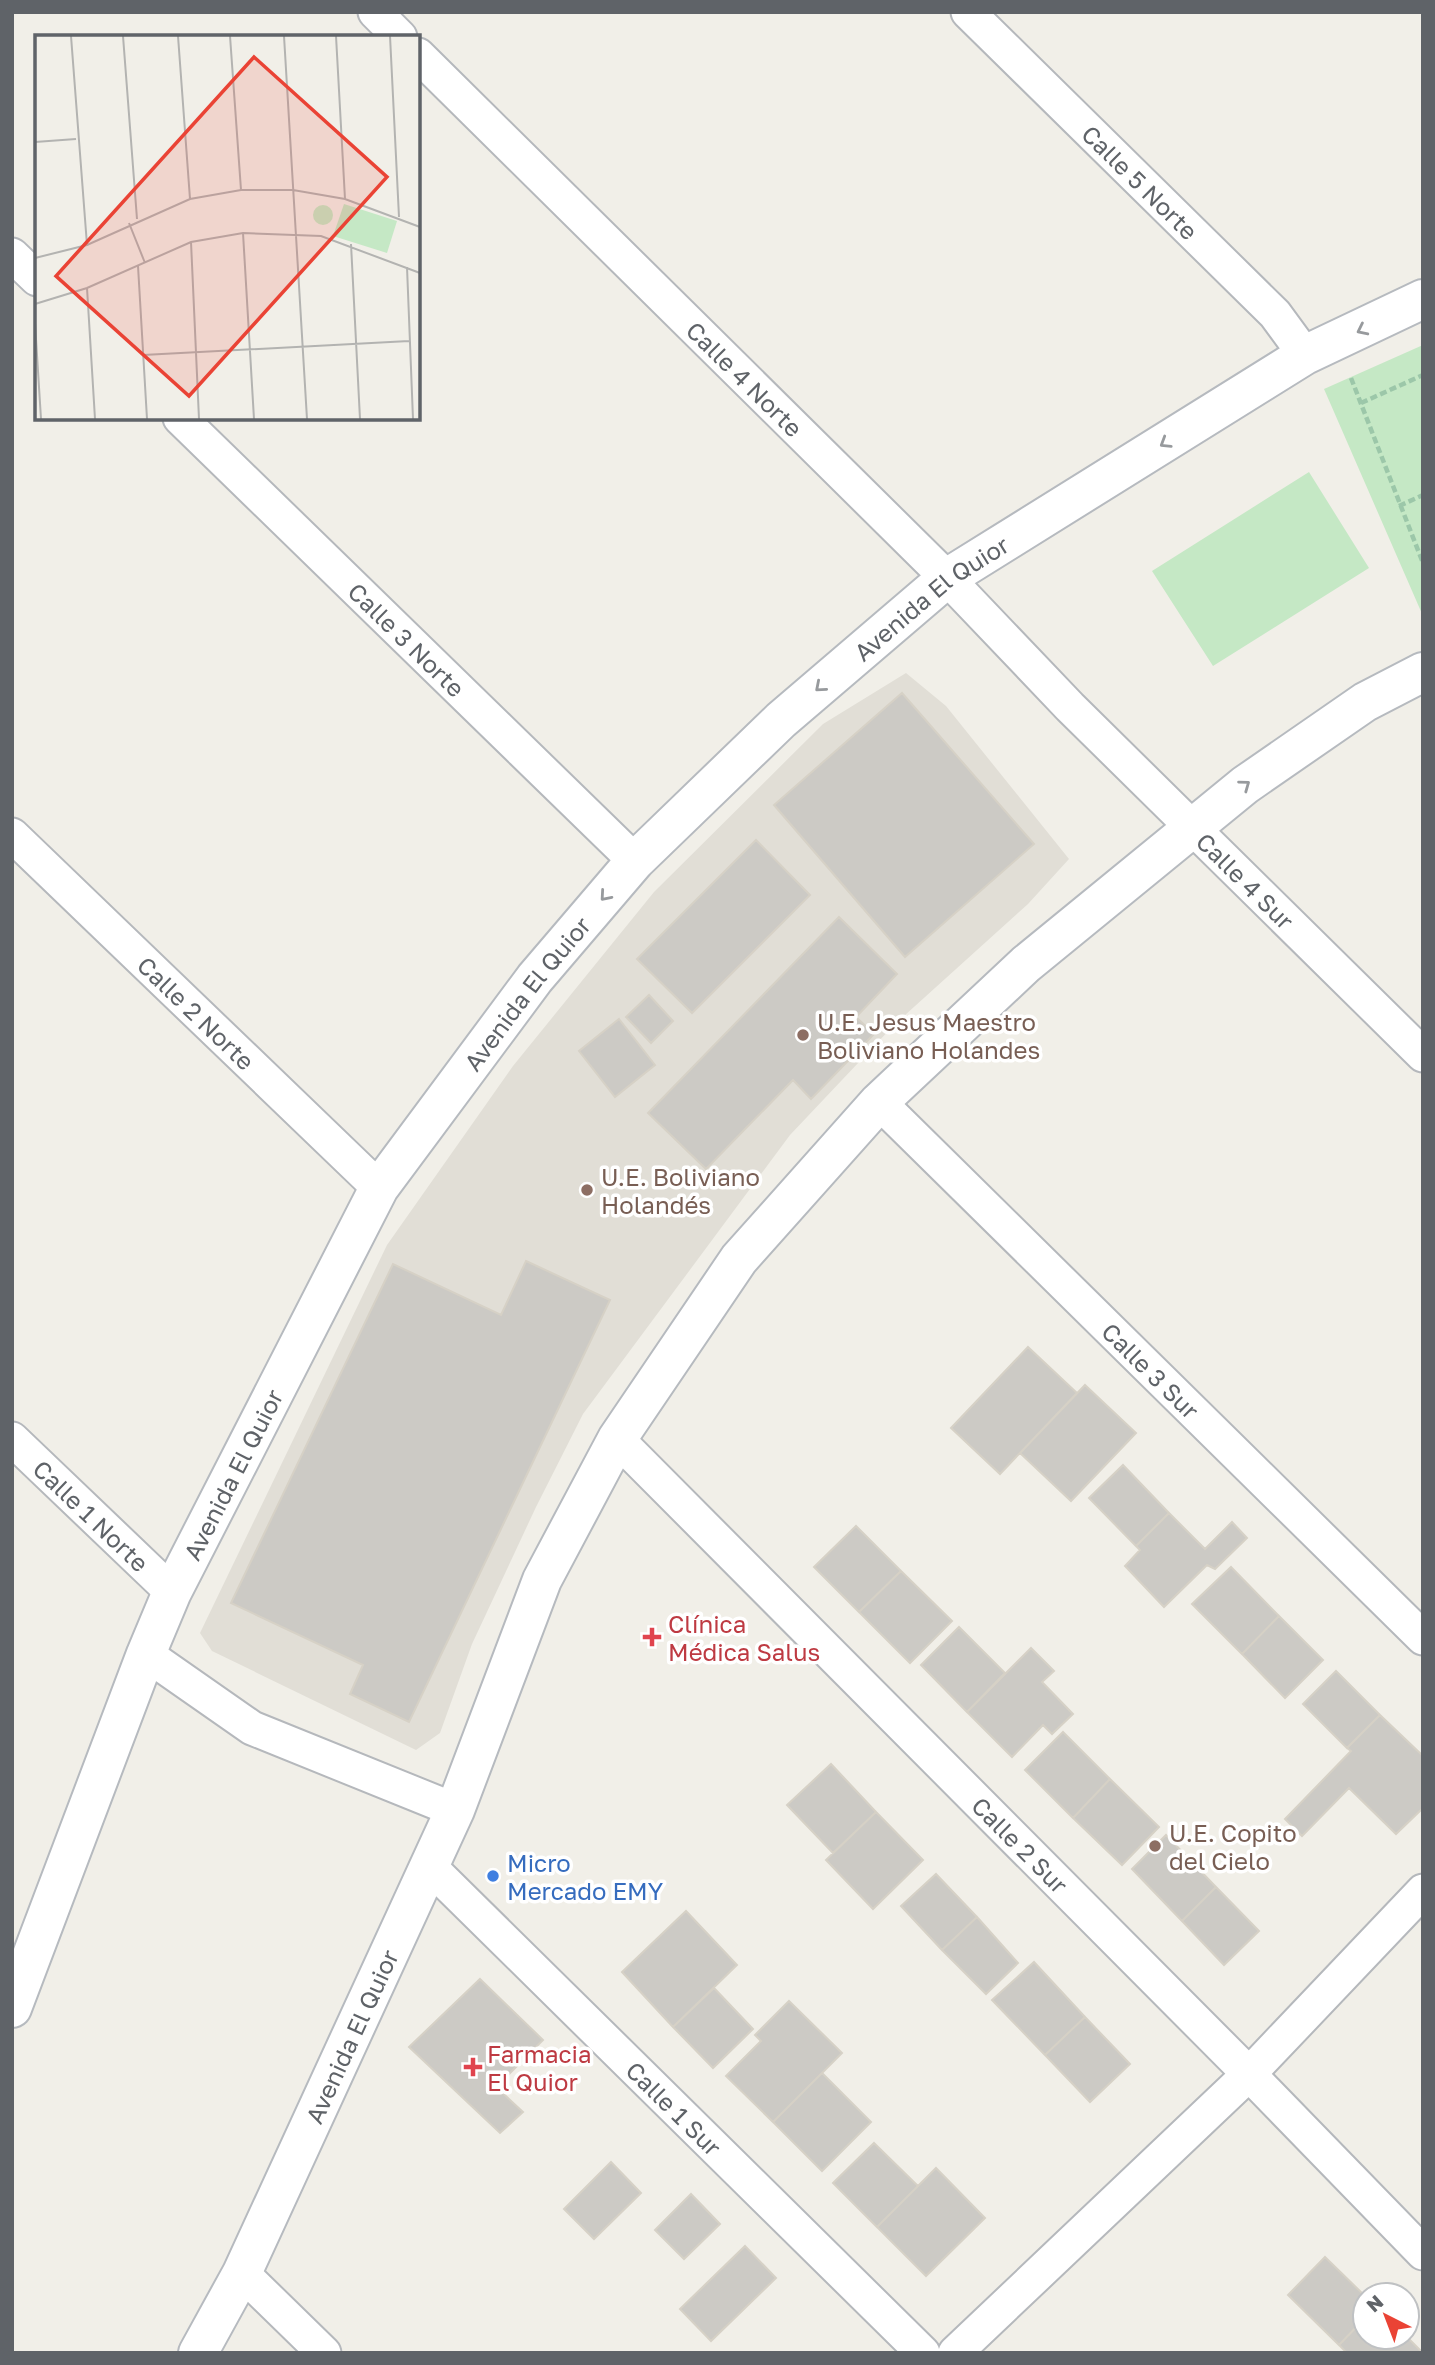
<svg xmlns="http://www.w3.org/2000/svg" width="1435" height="2365" font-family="'Golos Text',sans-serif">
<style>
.education{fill:#e1ded6}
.green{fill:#c5e8c5}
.building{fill:#cccac5;stroke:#d6d1c6;stroke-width:2}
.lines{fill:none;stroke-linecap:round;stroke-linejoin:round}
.street-casing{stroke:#b5b8bc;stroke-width:37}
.secondary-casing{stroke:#b6babf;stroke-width:42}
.path{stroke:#9cc7a9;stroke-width:4.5;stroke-dasharray:7 3.5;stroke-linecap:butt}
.street{stroke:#fff;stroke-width:33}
.secondary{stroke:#fff;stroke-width:38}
.oneway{stroke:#979a9d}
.education-dot{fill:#8d6e63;stroke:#fff;stroke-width:2.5}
.health-dot{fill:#e0444e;stroke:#fff;stroke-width:2.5}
.shop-dot{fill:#3f7fe0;stroke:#fff;stroke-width:2.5}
.labels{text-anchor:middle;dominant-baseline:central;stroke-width:7;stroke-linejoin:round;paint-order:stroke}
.street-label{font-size:24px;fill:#5f6368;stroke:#fff}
.education-label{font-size:24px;fill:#785e54;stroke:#fff;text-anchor:start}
.health-label{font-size:24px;fill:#be3a42;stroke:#fff;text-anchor:start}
.shop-label{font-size:24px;fill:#366cbe;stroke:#fff;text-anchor:start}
.inset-road{fill:none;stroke:#b3b3b1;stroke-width:2}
.view{fill:#ea4335;fill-opacity:0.15;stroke:#ea4335;stroke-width:3.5}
.inset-edge{fill:none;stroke:#5f6368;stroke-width:3.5}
</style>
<rect width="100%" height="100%" fill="#f1efe8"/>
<path class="education" d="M906,673L946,706L1069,859L1028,904L894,1025L790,1135L583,1414L536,1507L472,1644L440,1733L416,1750L212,1651L200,1633L387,1245L513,1066L654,892L823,724Z"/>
<path class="green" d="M1423,345V616L1324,389Z
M1309,472L1369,568L1213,666L1152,571Z"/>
<path class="building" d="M902,693L1034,844L905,957L774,805Z
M756,840L810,895L692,1013L637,959Z
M839,917L897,974L856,1017L874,1034L811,1099L793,1080L706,1169L648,1113Z
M649,995L673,1021L651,1043L626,1017Z
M619,1019L655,1065L615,1097L579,1051Z
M526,1261L610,1300L409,1722L350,1694L363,1665L231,1603L393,1264L501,1315Z
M1028,1347L1077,1393L1000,1474L951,1428Z
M1085,1385L1136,1433L1071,1501L1020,1453Z
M1123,1465L1169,1513L1136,1546L1089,1498Z
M1169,1513L1205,1549L1232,1522L1247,1538L1215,1569L1207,1565L1164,1607L1125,1566L1140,1550L1136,1546Z
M856,1526L901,1571L859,1612L814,1567Z
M1231,1567L1279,1616L1242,1654L1192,1604Z
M901,1571L952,1621L910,1663L859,1612Z
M1279,1616L1323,1660L1285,1698L1242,1654Z
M959,1627L1005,1673L967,1712L921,1665Z
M1031,1648L1054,1671L1042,1682L1073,1714L1052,1734L1043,1725L1012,1757L967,1712Z
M1336,1671L1380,1715L1347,1748L1303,1704Z
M1380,1715L1423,1756V1808L1396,1834L1349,1788L1302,1836L1285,1819L1351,1751L1347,1748Z
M1063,1732L1110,1779L1073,1818L1025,1770Z
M831,1764L876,1812L833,1853L787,1805Z
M1110,1779L1159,1827L1122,1865L1073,1818Z
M876,1812L923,1860L873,1909L826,1860Z
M1166,1835L1216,1887L1182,1921L1132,1869Z
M936,1874L977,1917L942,1950L901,1906Z
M1216,1887L1259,1931L1224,1965L1182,1921Z
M686,1911L737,1965L673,2027L622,1972Z
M977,1917L1018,1963L986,1994L942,1950Z
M1034,1962L1085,2017L1045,2055L992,2000Z
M480,1979L543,2040L496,2087L523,2112L500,2133L409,2047Z
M714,1988L753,2029L713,2068L673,2027Z
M789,2001L842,2053L773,2122L726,2076L761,2041L755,2035Z
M1085,2017L1130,2064L1090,2102L1045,2055Z
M822,2073L871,2122L822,2171L773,2122Z
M874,2143L918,2186L877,2227L833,2183Z
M611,2162L641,2193L594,2239L564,2209Z
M936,2168L985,2218L926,2276L877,2227Z
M691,2194L720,2224L684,2259L655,2230Z
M745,2246L776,2278L711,2341L680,2309Z
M1325,2257L1365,2296V2318L1339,2345L1288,2295Z
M1365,2318V2337H1407L1421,2351L1419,2353H1347L1339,2345Z"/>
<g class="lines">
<defs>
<g id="street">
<path d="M375,12L400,37"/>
<path id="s1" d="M968,12L1275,314L1305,355"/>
<path id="s2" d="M418,55L947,578L1070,707L1423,1055"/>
<path d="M12,255L37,279"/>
<path id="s3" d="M180,418L635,861"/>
<path id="s4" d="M12,835L379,1188"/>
<path id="s5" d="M879,1102L1423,1638"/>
<path id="s6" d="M12,1439L172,1592"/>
<path id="s7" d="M617,1439L1249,2074L1423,2253"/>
<path d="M146,1654L252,1728L455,1810"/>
<path id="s8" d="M428,1865L923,2353"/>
<path d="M242,2273L324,2353"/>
<path d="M955,2353L1249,2074L1423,1891"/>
</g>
<g id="secondary">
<path id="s9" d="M12,2008L146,1654L172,1592L379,1188L535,978L635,861L781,720L947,578L1305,355L1423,299"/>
<path id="s10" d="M198,2353L242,2273L455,1810L542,1580L617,1439L739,1259L879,1102L1026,964L1245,785L1365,702L1423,672"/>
</g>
</defs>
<use href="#street" class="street-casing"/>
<use href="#secondary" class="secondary-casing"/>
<path class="path" d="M1351,378L1423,563
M1361,403L1423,375
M1399,506L1423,495"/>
<use href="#street" class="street"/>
<use href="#secondary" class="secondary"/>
</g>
<defs><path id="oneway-chevron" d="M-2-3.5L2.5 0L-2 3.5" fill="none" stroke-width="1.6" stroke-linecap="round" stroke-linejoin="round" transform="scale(1.75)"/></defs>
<g class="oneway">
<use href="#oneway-chevron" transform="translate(1362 330) rotate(154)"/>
<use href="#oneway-chevron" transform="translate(1165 443) rotate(148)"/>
<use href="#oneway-chevron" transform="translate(820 687) rotate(139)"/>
<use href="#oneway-chevron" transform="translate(1245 785) rotate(-36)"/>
<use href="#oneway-chevron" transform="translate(605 896) rotate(131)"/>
</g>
<g class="education-dot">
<circle cx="803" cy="1035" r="7"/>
<circle cx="587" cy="1190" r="7"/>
<circle cx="1155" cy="1846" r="7"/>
</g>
<g class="health-dot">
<path d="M648.5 1626.5h7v7h7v7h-7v7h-7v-7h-7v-7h7z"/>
<path d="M469.5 2056.5h7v7h7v7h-7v7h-7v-7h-7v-7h7z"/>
</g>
<circle class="shop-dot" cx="493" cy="1876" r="7"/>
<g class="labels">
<g class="street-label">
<text stroke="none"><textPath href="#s1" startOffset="242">Calle 5 Norte</textPath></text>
<text stroke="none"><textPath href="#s2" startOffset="460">Calle 4 Norte</textPath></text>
<text stroke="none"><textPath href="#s9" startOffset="1712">Avenida El Quior</textPath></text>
<text stroke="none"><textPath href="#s3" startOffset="317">Calle 3 Norte</textPath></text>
<text stroke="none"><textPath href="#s2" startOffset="1169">Calle 4 Sur</textPath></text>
<text stroke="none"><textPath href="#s9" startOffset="1144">Avenida El Quior</textPath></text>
<text stroke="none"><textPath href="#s4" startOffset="256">Calle 2 Norte</textPath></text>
<text stroke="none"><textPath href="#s5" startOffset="382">Calle 3 Sur</textPath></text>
<text stroke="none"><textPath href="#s9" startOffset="578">Avenida El Quior</textPath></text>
<text stroke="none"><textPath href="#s6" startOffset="110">Calle 1 Norte</textPath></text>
<text stroke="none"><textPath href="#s7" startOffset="572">Calle 2 Sur</textPath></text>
<text stroke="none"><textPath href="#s10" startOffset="352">Avenida El Quior</textPath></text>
<text stroke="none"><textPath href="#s8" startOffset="346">Calle 1 Sur</textPath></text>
</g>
<g class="education-label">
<text x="817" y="1021">U.E. Jesus Maestro<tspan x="817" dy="28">Boliviano Holandes</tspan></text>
<text x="601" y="1176">U.E. Boliviano<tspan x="601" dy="28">Holandés</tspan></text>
<text x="1169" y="1832">U.E. Copito<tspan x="1169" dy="28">del Cielo</tspan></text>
</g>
<g class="health-label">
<text x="668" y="1623">Clínica<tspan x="668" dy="28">Médica Salus</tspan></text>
<text x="487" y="2053">Farmacia<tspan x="487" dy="28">El Quior</tspan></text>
</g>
<g class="shop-label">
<text x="507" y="1862">Micro<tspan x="507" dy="28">Mercado EMY</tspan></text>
</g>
</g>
<g transform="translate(35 35)">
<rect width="385" height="385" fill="#f1efe8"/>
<path d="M309,169L362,186L352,218L298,201ZM278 180a10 10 0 1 1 20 0a10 10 0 1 1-20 0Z" fill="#c5e8c5"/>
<path class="inset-road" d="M36,1L52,210M88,1L102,184M143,1L155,164M195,1L206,155M249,1L272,384M301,1L310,164M355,1L364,182M0,107L41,104M94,188L110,228M208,198L219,384M156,207L164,384M316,209L325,384M0,223L52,210L155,164L206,155H258L310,164L385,192M103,231L112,384M372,232L378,384M52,253L60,384M0,269L52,253L156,207L208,198L286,201L385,238M0,288L6,384M108,320L374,306"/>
<path class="view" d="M219,22L352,142L154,361L21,241Z"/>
<rect width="385" height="385" class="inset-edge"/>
</g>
<rect width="1435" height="2365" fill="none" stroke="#5f6368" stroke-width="28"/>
<g transform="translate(1386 2316) rotate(318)"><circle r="33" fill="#ffffff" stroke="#bfc1c3" stroke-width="2"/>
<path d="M0-5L12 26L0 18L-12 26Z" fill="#ea4335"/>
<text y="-10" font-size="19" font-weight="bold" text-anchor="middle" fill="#5f6368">N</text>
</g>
</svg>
